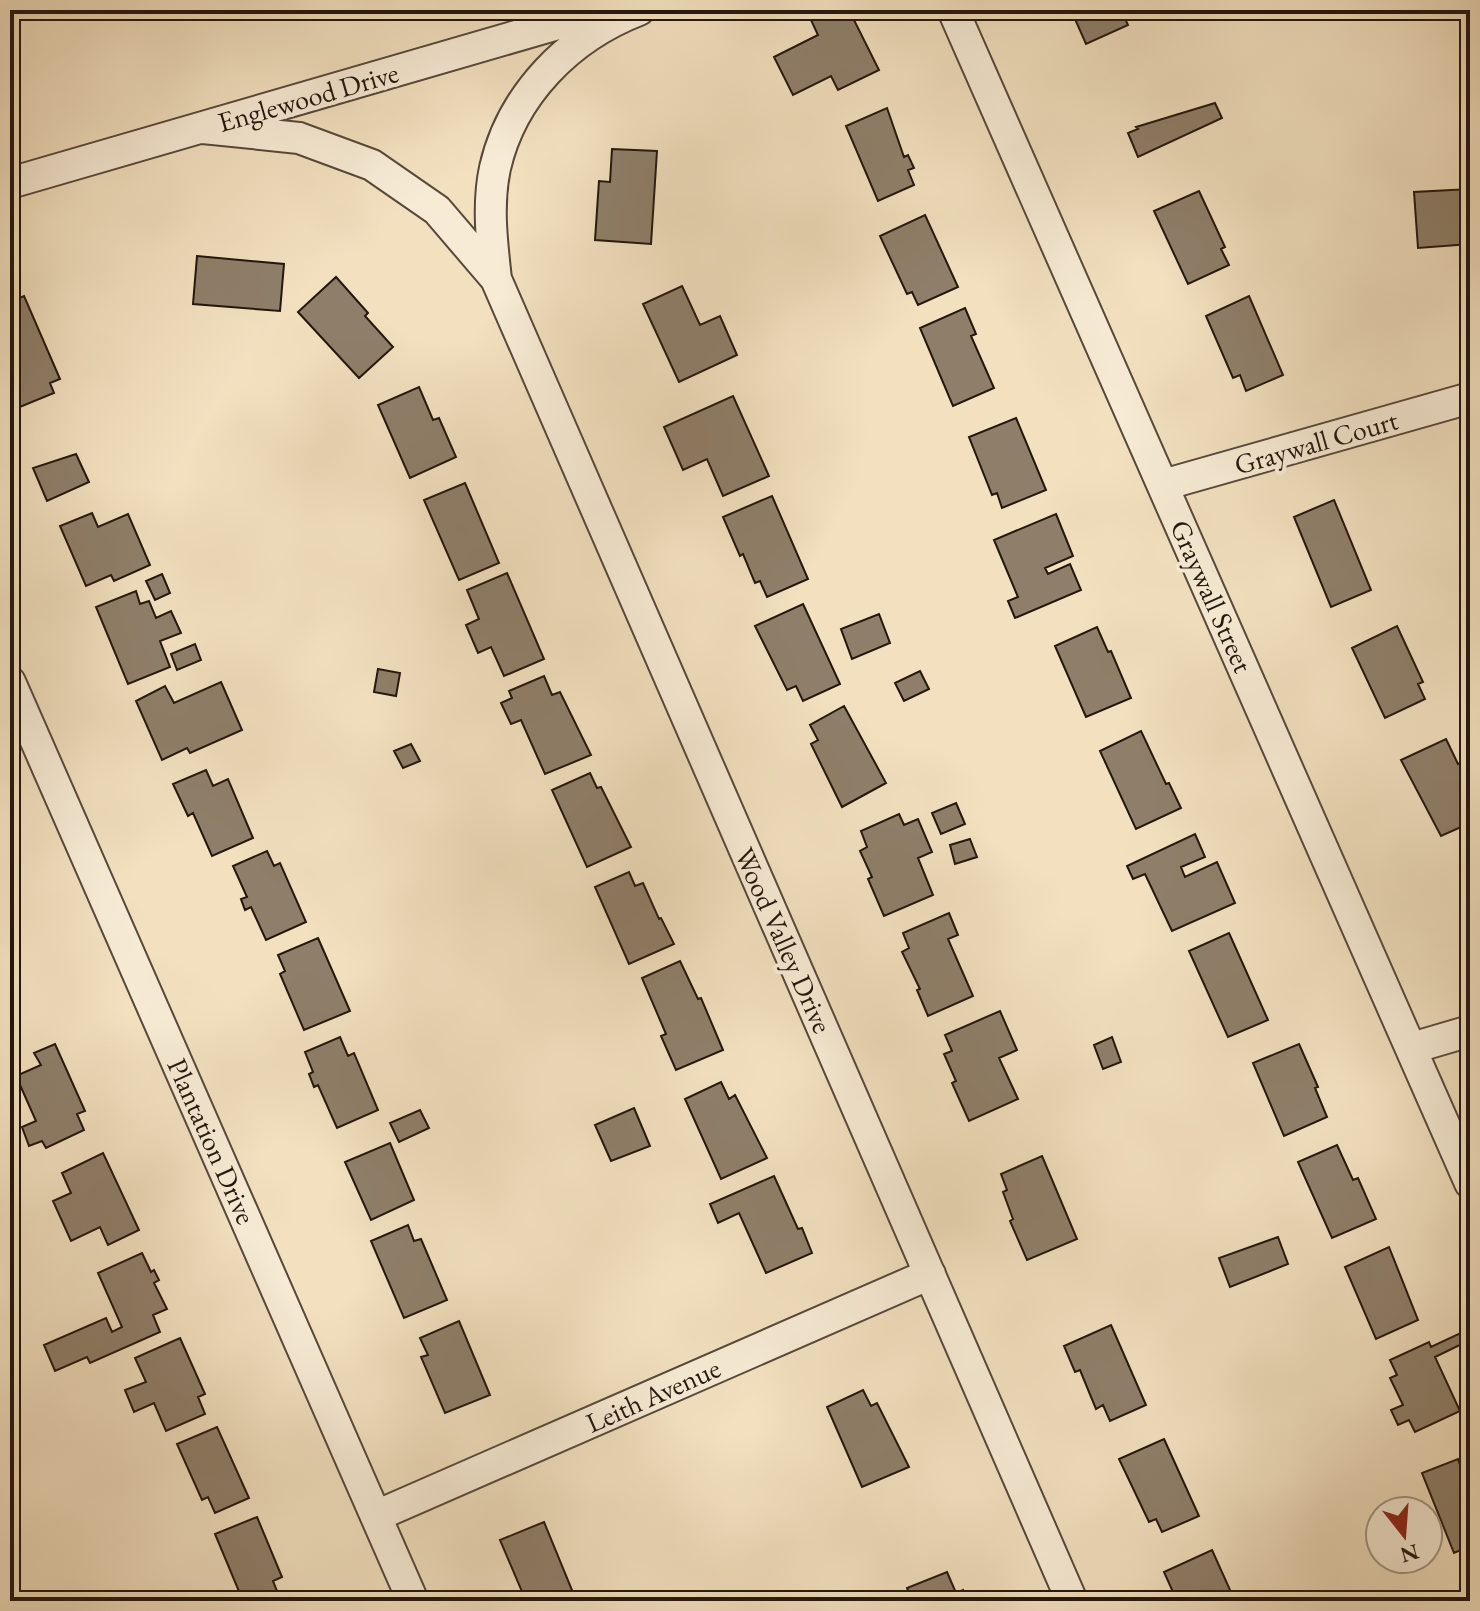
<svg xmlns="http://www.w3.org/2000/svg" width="1480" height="1611" font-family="'EB Garamond',serif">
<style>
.building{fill:#8f7f6a;stroke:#23160d;stroke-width:2}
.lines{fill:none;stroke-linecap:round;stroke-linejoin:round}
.minor-casing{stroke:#57483a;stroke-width:34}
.minor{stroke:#f7ebd5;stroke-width:30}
.labels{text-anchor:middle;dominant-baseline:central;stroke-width:8;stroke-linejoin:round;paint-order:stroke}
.street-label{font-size:28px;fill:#23160d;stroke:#f7ebd5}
</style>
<rect width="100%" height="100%" fill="#f2e0bf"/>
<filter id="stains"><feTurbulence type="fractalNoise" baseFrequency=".0025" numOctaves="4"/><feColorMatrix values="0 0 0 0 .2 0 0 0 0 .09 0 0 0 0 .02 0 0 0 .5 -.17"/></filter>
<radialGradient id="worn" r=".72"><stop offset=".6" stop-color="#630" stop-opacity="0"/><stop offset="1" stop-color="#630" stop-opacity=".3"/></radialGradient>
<path class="building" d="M831,10H849L879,70L838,90L831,76L793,95L774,57L818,35L811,20Z
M1071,10H1121L1128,25L1086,44Z
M1215,103L1222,118L1138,157L1128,133L1138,129L1136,127Z
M887,108L904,157L908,155L914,168L908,170L914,185L878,201L846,126Z
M612,149L657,151L651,244L595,240L599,181L610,182Z
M1470,189V244L1418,248L1414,192Z
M1199,191L1225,247L1221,249L1229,265L1188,284L1154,211Z
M925,215L958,287L918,305L912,292L907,294L880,236Z
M197,256L284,264L280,311L193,304Z
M336,277L368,313L365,316L393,347L359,378L298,312Z
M682,286L700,325L720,316L737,355L679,382L643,304Z
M24,296L60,379L50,383L54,393L10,411V302Z
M1249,296L1283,375L1246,391L1240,375L1233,378L1206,316Z
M965,308L976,334L971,336L994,388L953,406L920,328Z
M419,387L433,420L439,418L456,457L410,478L378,405Z
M733,396L769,476L723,496L707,459L683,470L664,427Z
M1016,418L1046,490L1002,508L997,493L992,495L969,437Z
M76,454L89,482L47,501L33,468Z
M465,483L499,563L459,580L424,500Z
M772,496L808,579L767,597L760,581L755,583L743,554L740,556L723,517Z
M1334,500L1371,590L1331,607L1294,517Z
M92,513L98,527L128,514L150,565L114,581L111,575L86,586L60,526Z
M1056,514L1073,556L1045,568L1048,574L1070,564L1081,590L1015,618L1008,601L1018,597L994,540Z
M507,573L544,659L504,676L491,647L478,653L466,625L479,619L467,590Z
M162,574L170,593L155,600L146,581Z
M136,591L140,604L149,601L156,618L171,611L181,633L160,641L170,667L128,684L96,607Z
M803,604L840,684L803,701L796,686L787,690L755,626Z
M879,614L890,643L852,659L841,629Z
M1397,626L1423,682L1418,684L1425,699L1385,718L1352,648Z
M1097,627L1108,652L1111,651L1131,698L1086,717L1055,646Z
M195,644L201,660L177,670L171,654Z
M378,669L400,673L396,696L374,692Z
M920,671L929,689L904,701L895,683Z
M544,676L552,695L560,692L591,755L545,774L521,720L511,724L501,703L512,698L509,691Z
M221,682L242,730L190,753L187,748L162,760L136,701L165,686L174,703Z
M844,706L886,783L842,807L811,744L818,740L810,725Z
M1141,731L1166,784L1169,783L1181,808L1136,829L1100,751Z
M1446,739L1458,764L1468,760L1470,764V780L1466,782L1470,790V823L1441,836L1401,760Z
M411,744L420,761L403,768L394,751Z
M206,770L213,786L228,779L253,838L212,856L193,813L188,816L173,784Z
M590,773L597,788L601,787L631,847L587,867L552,790Z
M956,803L965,824L941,834L932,813Z
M899,814L904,825L918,819L932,852L918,858L933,895L884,916L868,879L872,877L860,851L867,847L861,831Z
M1195,834L1205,857L1181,867L1185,877L1217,862L1235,903L1172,931L1145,874L1133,879L1127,866Z
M970,839L977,857L955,864L950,845Z
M267,851L274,866L280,863L306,922L266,940L251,907L245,910L241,899L247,897L233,866Z
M629,872L635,886L643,883L659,919L661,918L674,944L629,964L595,887Z
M949,913L958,935L948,939L973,996L928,1016L917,990L920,989L902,952L909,948L903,933Z
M1229,933L1268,1020L1228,1037L1189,951Z
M318,938L350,1011L304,1030L280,974L285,971L278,955Z
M680,961L698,999L701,998L723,1050L676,1070L661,1036L666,1034L642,978Z
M1000,1011L1017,1050L999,1058L1018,1099L969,1121L952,1083L956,1081L944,1054L952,1051L945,1035Z
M340,1037L348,1056L354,1053L378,1110L337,1128L318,1085L314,1087L309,1074L313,1072L305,1052Z
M1112,1037L1121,1062L1103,1069L1094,1045Z
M55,1044L85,1111L77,1114L84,1130L46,1148L42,1141L29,1146L22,1127L36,1121L16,1076L41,1065L34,1053Z
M1299,1044L1318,1087L1315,1088L1327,1117L1284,1136L1253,1063Z
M721,1082L729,1099L735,1095L767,1158L721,1179L685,1099Z
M634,1108L650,1146L611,1161L595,1125Z
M420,1110L429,1128L399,1142L390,1123Z
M390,1143L414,1200L371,1220L345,1162Z
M1337,1145L1353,1180L1358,1178L1376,1219L1332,1238L1298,1162Z
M103,1153L139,1230L108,1245L100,1227L71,1241L53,1201L71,1193L62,1173Z
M1042,1156L1077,1239L1027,1260L1010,1221L1013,1219L1003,1192L1007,1190L1001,1174Z
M774,1176L798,1229L802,1228L812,1253L766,1273L739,1213L718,1223L710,1204Z
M408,1225L414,1241L421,1239L447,1300L404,1318L371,1241Z
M1278,1237L1288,1264L1230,1287L1219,1258Z
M1389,1247L1418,1320L1376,1339L1345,1267Z
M142,1253L151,1272L154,1270L159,1280L154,1283L167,1309L153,1315L160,1332L90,1363L87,1357L55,1371L44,1345L106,1318L112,1332L122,1327L98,1273Z
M459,1321L490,1395L445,1413L421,1357L428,1355L420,1338Z
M1111,1325L1146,1405L1110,1421L1103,1405L1096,1409L1080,1370L1075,1372L1064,1346Z
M1465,1331L1470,1340L1435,1357L1460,1411L1415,1432L1409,1420L1398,1425L1391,1410L1403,1405L1390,1378L1397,1375L1390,1360L1429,1342L1431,1347Z
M180,1338L205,1394L198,1397L205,1414L166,1431L154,1403L134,1412L125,1390L146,1382L135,1358Z
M863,1390L871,1406L877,1403L909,1467L862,1487L827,1407Z
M217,1427L249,1498L215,1513L208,1497L202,1500L177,1444Z
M1164,1439L1199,1516L1162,1532L1156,1519L1149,1522L1119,1459Z
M1458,1459L1463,1474L1470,1471V1546L1454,1553L1422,1473Z
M257,1517L282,1577L273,1581L279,1596L267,1601H243L215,1534Z
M544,1522L574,1595L560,1601H526L500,1540Z
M1212,1550L1235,1601H1195L1192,1595L1177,1601L1164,1572Z
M947,1572L956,1593L963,1590L967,1601H913L907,1588Z"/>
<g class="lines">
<defs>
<path id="minor" d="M953,10L1470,1183
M203,128L299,138L372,165L437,210L496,279L1072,1601
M10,183L606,10
M496,279C492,243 487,205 495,168C512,94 569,37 639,10
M1163,485L1470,398
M10,682L413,1601
M1412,1048L1470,1031
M376,1516L930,1274"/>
</defs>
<use href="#minor" class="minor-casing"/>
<use href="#minor" class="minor"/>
</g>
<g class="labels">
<g class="street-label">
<text transform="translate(308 97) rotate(-16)">Englewood Drive</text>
<text transform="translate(1316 442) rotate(-16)">Graywall Court</text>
<text transform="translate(1212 596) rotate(66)">Graywall Street</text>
<text transform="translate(784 940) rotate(66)">Wood Valley Drive</text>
<text transform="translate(212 1141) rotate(66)">Plantation Drive</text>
<text transform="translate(653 1395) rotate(-24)">Leith Avenue</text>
</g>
</g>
<rect width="1480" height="1611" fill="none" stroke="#f2e0bf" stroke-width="40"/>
<rect x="12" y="12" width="1456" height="1587" fill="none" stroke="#23160d" stroke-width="4"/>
<rect x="20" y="20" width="1440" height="1571" fill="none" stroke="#23160d" stroke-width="2"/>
<g transform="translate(1404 1535) rotate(163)"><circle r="38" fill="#f7ebd5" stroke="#a29685" stroke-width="2"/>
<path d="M0-6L14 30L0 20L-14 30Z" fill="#8f2418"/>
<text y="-12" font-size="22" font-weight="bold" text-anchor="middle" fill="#23160d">N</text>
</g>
<rect width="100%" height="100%" filter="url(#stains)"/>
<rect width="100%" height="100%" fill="url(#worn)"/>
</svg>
